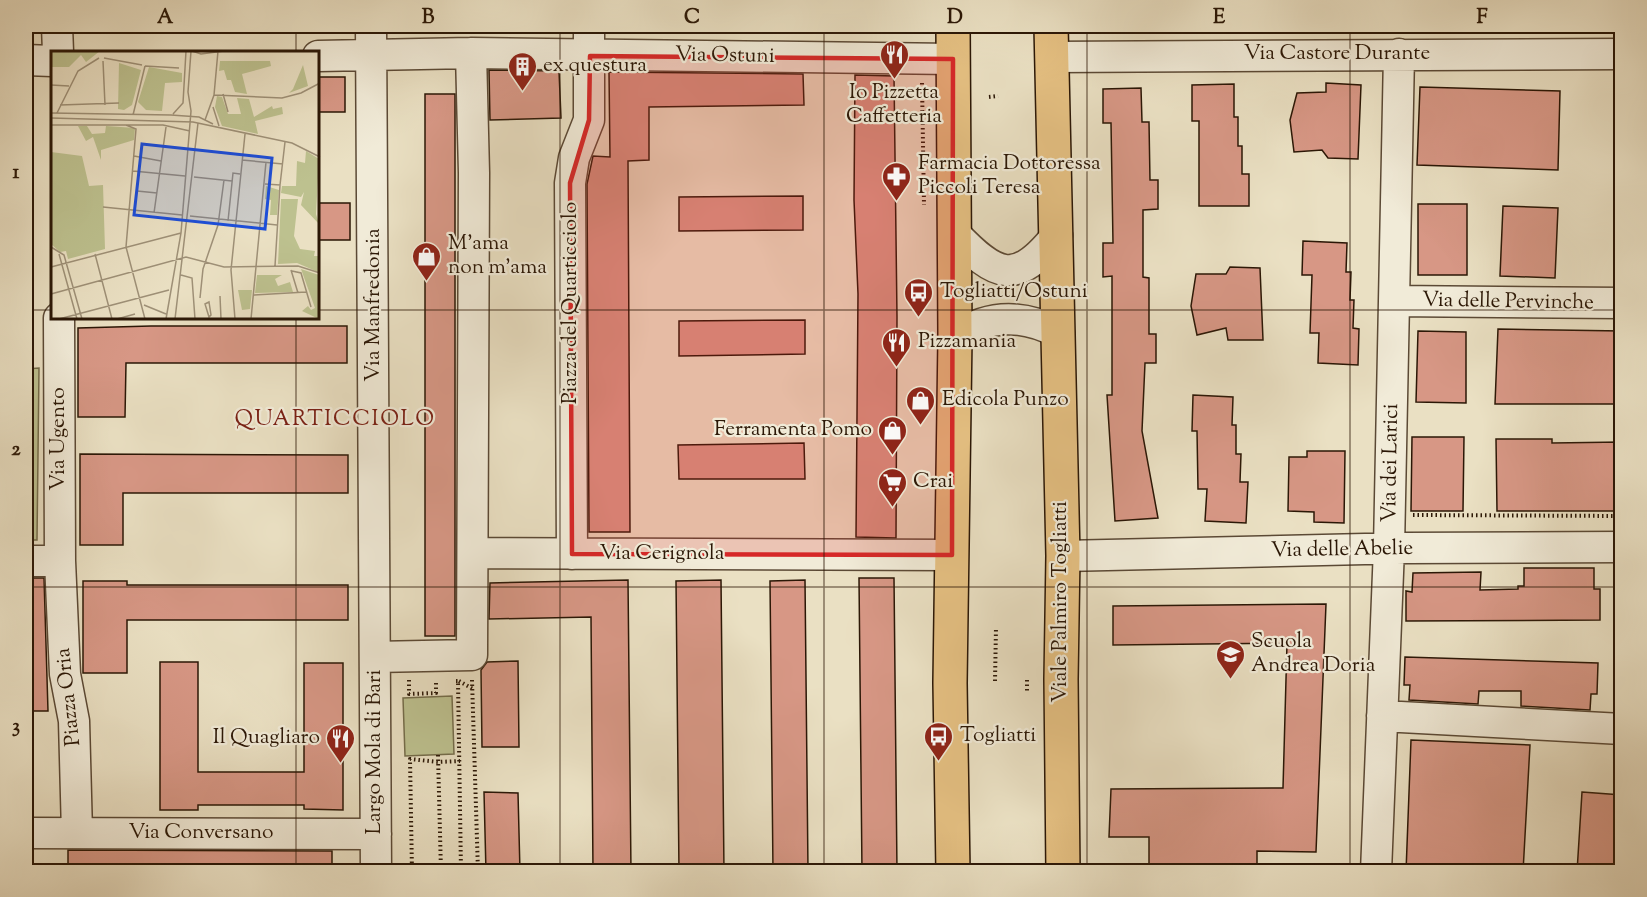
<svg xmlns="http://www.w3.org/2000/svg" width="1647" height="897" font-family="'Sorts Mill Goudy',serif">
<style>
.green{fill:#bdc18f;stroke:#746c4a;stroke-width:1.5}
.building{fill:#d79785;stroke:#2b1706;stroke-width:1.5}
.lines{fill:none;stroke-linecap:round;stroke-linejoin:round}
.minor-casing{stroke:#5b4935;stroke-width:33}
.major-casing{stroke:#2b1706;stroke-width:36}
.path{stroke:#2b1706;stroke-width:4;stroke-dasharray:1.5 3;stroke-linecap:butt}
.minor{stroke:#f1ebd8;stroke-width:30}
.major{stroke:#e5c082;stroke-width:33}
.marked{fill:#d62828;fill-opacity:0.2;stroke:#d62828;stroke-width:4.5;stroke-linejoin:round}
.grid{fill:none;stroke:#2b1706;stroke-width:1.5;stroke-opacity:0.55}
.labels{text-anchor:middle;dominant-baseline:central;stroke-width:4.5;stroke-linejoin:round;paint-order:stroke}
.street-label{font-size:21px;fill:#2b1706;stroke:#f1ebd8}
.poi-label{font-size:21px;fill:#2b1706;stroke:#f1ebd8;text-anchor:start}
.neighbourhood-label{font-size:22px;letter-spacing:1.5px;fill:#7a1f14;stroke:#f1ebd8}
.inset-road{fill:none;stroke:#9e9077;stroke-width:1.5}
.view{fill:#1d4ed8;fill-opacity:0.15;stroke:#1d4ed8;stroke-width:3}
.inset-edge{fill:none;stroke:#2b1706;stroke-width:3}
.neatline{fill:none;stroke:#2b1706;stroke-width:2}
.grid-label{font-size:20px;text-anchor:middle;font-weight:bold;fill:#2b1706}
</style>
<rect width="100%" height="100%" fill="#eae0c3"/>
<filter id="stains"><feTurbulence type="fractalNoise" baseFrequency=".00333" numOctaves="4"/><feColorMatrix values="0 0 0 0 .2 0 0 0 0 .09 0 0 0 0 .02 0 0 0 .5 -.17"/></filter>
<radialGradient id="worn" r=".72"><stop offset=".6" stop-color="#630" stop-opacity="0"/><stop offset="1" stop-color="#630" stop-opacity=".3"/></radialGradient>
<path class="green" d="M39,368L37,540H26V369Z
M452,696L454,754L405,756L403,698Z"/>
<path class="building" d="M489,70L559,71L561,118L490,120Z
M609,72L803,74L804,105L649,107V160L628,161L630,532H589L587,184L593,156L610,157Z
M855,75L894,76L897,317L896,538L856,537L858,294L854,200Z
M318,77H345V112H318Z
M1326,83L1361,85L1358,159L1328,158L1322,150L1294,152L1290,120L1297,93L1326,92Z
M1234,84V117H1238V146H1242V174H1249V206H1199V121H1192V85Z
M1420,87L1560,91L1558,170L1417,165Z
M1141,88L1142,122H1149L1150,180H1158V209L1143,210V277L1149,278V334H1156V363H1145L1142,431L1158,518L1115,521L1107,395H1112V276L1103,277V243H1113L1111,123H1103V89Z
M425,94H455V636H425Z
M803,196V230L679,231V197Z
M318,203H350V240H318Z
M1418,204H1467V275H1418Z
M1503,206L1558,208L1555,278L1500,276Z
M1303,241L1347,243L1346,272H1351L1350,300H1354L1353,328L1359,329L1358,365L1318,363L1319,333H1310L1312,275H1302Z
M1230,267L1260,268L1263,340H1228L1226,328L1197,335L1191,306L1196,274H1226Z
M805,320V354L679,356V321Z
M151,326H347V363H126L125,417H78V328Z
M1498,329L1622,331V404H1495Z
M1418,331L1466,332V403L1416,402Z
M1193,395L1233,397L1232,425H1236V454H1241L1240,482H1248L1246,523L1205,521L1207,489H1198L1197,431H1192Z
M1412,437H1464L1463,511H1411Z
M1496,439H1552V443L1622,442V511H1497Z
M804,443L805,479H679L678,445Z
M1307,451H1345L1344,523L1314,522V512L1288,511L1289,457H1307Z
M80,454L348,455V493H123V545H80Z
M1524,568H1594V589H1600V620L1406,621V591L1412,592L1413,573L1481,572L1480,590L1518,589V586H1524Z
M26,578H44L48,711H26Z
M859,578H894L897,872H862Z
M628,580L631,872H593L591,617L489,619L490,583Z
M721,580L724,872H679L676,581Z
M805,580L808,871L773,872L770,581Z
M83,581H127V585H348V620H127V673H83Z
M1326,604L1316,852L1257,851V872H1149V837H1109L1111,789L1283,788L1287,643L1113,645V606Z
M1405,657L1598,663L1597,694H1591L1590,710L1521,706V691H1479L1478,704L1409,700L1410,685H1404Z
M518,661L519,747H482L481,670L487,662Z
M160,662H198V772H304V663H343V810L304,809V805H198V810H160Z
M1411,740L1530,745L1523,872H1406Z
M484,792L518,793L520,872H486Z
M1582,792L1622,795V872H1577Z
M68,850L332,851V872H68Z"/>
<g class="lines">
<defs>
<path id="minor" d="M57,26L58,52
M371,26L376,872
M318,56L471,53L953,59
M1053,57L1622,54
M26,60L52,61
M955,234C996,277 1016,287 1057,235
M1394,301L1622,303
M59,318L60,561L65,674L74,721L77,833
M955,337C989,314 1023,314 1059,333
M473,553L952,555
M572,554L570,183L574,158L589,120V26
M1063,556L1407,548L1622,547
M26,561H60
M375,657L472,655L474,173L471,53
M1382,716L1622,729
M26,833L376,834
M1376,872L1389,548L1399,54"/>
<path id="major" d="M953,26L955,337L950,683L953,872
M1051,26L1063,556L1061,679L1063,872"/>
</defs>
<use href="#minor" class="minor-casing"/>
<use href="#major" class="major-casing"/>
<path class="path" d="M922,83L924,205
M989,97L998,96
M1413,515L1622,516
M409,680V694L436,693V682
M472,680L478,872
M1027,680V692
M456,681H458L461,872
M459,681L473,689
M995,681L996,627
M438,755L441,872
M412,872L410,759L438,762L460,761"/>
<use href="#minor" class="minor"/>
<use href="#major" class="major"/>
</g>
<path class="marked" d="M590,56L953,59L952,555L572,554L570,183L589,120Z"/>
<path class="grid" d="M296,26V52M560,26V872M824,26V872M1087,26V872M1350,26V872M26,310H52M318,310H1622M296,318V872M26,587H1622"/>
<defs>
<symbol id="restaurant-pin" viewBox="-11 -11 22 30"><path d="M0 17L-7.5 6A9.5 9.5 0 1 1 7.5 6Z" fill="#8f2418" stroke="#f1ebd8"/><path d="M-5-6h1v4h1v-4h1v4h1v-4h1v5L-1.5 .5V6h-2V.5L-5-1ZM5-6V6H3V1.5H1.5Q1.5-4 5-6Z" fill="#fff"/></symbol>
<symbol id="building-pin" viewBox="-11 -11 22 30"><path d="M0 17L-7.5 6A9.5 9.5 0 1 1 7.5 6Z" fill="#8f2418" stroke="#f1ebd8"/><path d="M-4-6H4V6H1V3H-1V6H-4ZM-2.5-4.3h1.7v1.8h-1.7ZM.8-4.3h1.7v1.8H.8ZM-2.5-1h1.7V.8h-1.7ZM.8-1h1.7V.8H.8Z" fill="#fff"/></symbol>
<symbol id="pharmacy-pin" viewBox="-11 -11 22 30"><path d="M0 17L-7.5 6A9.5 9.5 0 1 1 7.5 6Z" fill="#8f2418" stroke="#f1ebd8"/><path d="M-2-6h4v4h4v4h-4v4h-4v-4h-4v-4h4Z" fill="#fff"/></symbol>
<symbol id="shop-pin" viewBox="-11 -11 22 30"><path d="M0 17L-7.5 6A9.5 9.5 0 1 1 7.5 6Z" fill="#8f2418" stroke="#f1ebd8"/><path d="M-5-2.5h2.3a2.7 3.5 0 0 1 5.4 0H5L5.5 6h-11ZM-1.5-2.5h3a1.5 2.3 0 0 0-3 0Z" fill="#fff"/></symbol>
<symbol id="bus-pin" viewBox="-11 -11 22 30"><path d="M0 17L-7.5 6A9.5 9.5 0 1 1 7.5 6Z" fill="#8f2418" stroke="#f1ebd8"/><path d="M-5-6H5V4H4V6H2V4H-2V6H-4V4H-5ZM-3.5-4V0h7V-4ZM-3.5 1.2v1.5H-2V1.2ZM2 1.2v1.5H3.5V1.2Z" fill="#fff"/></symbol>
<symbol id="supermarket-pin" viewBox="-11 -11 22 30"><path d="M0 17L-7.5 6A9.5 9.5 0 1 1 7.5 6Z" fill="#8f2418" stroke="#f1ebd8"/><path d="M-6-5.5h2.5l.6 2H6L4.5 2H-2.5L-4.4-4H-6ZM-1.5 3.2a1.3 1.3 0 1 0 .1 0ZM3 3.2a1.3 1.3 0 1 0 .1 0Z" fill="#fff"/></symbol>
<symbol id="school-pin" viewBox="-11 -11 22 30"><path d="M0 17L-7.5 6A9.5 9.5 0 1 1 7.5 6Z" fill="#8f2418" stroke="#f1ebd8"/><path d="M0-5L7-2L0 1L-7-2ZM-4 1L0 2.5L4 1V4Q0 6-4 4Z" fill="#fff"/></symbol>
</defs>
<g fill-rule="evenodd">
<use href="#restaurant-pin" x="878" y="38" width="33" height="45"/>
<use href="#building-pin" x="506" y="50" width="33" height="45"/>
<use href="#pharmacy-pin" x="880" y="160" width="33" height="45"/>
<use href="#shop-pin" x="410" y="240" width="33" height="45"/>
<use href="#bus-pin" x="902" y="276" width="33" height="45"/>
<use href="#restaurant-pin" x="880" y="326" width="33" height="45"/>
<use href="#shop-pin" x="904" y="384" width="33" height="45"/>
<use href="#shop-pin" x="876" y="414" width="33" height="45"/>
<use href="#supermarket-pin" x="876" y="466" width="33" height="45"/>
<use href="#school-pin" x="1214" y="638" width="33" height="45"/>
<use href="#bus-pin" x="922" y="720" width="33" height="45"/>
<use href="#restaurant-pin" x="324" y="722" width="33" height="45"/>
</g>
<g class="labels">
<g class="street-label">
<text x="1337" y="54">Via Castore Durante</text>
<text transform="translate(725 56) rotate(1)">Via Ostuni</text>
<text transform="translate(1508 302) rotate(1)">Via delle Pervinche</text>
<text transform="translate(571 303) rotate(-90)">Piazza del Quarticciolo</text>
<text transform="translate(374 305) rotate(-90)">Via Manfredonia</text>
<text transform="translate(59 439) rotate(-90)">Via Ugento</text>
<text transform="translate(1391 463) rotate(-89)">Via dei Larici</text>
<text transform="translate(1342 550) rotate(-1)">Via delle Abelie</text>
<text x="662" y="554">Via Cerignola</text>
<text transform="translate(1061 602) rotate(-90)">Viale Palmiro Togliatti</text>
<text transform="translate(69 697) rotate(-96)">Piazza Oria</text>
<text transform="translate(375 752) rotate(-90)">Largo Mola di Bari</text>
<text x="201" y="833">Via Conversano</text>
</g>
<g class="poi-label">
<text x="543" y="66">ex questura</text>
<text x="894" y="93" text-anchor="middle">Io Pizzetta<tspan x="894" dy="24">Caffetteria</tspan></text>
<text x="918" y="164">Farmacia Dottoressa<tspan x="918" dy="24">Piccoli Teresa</tspan></text>
<text x="448" y="244">M'ama<tspan x="448" dy="24">non m'ama</tspan></text>
<text x="940" y="292">Togliatti/Ostuni</text>
<text x="918" y="342">Pizzamania</text>
<text x="942" y="400">Edicola Punzo</text>
<text x="872" y="430" text-anchor="end">Ferramenta Pomo</text>
<text x="913" y="482">Crai</text>
<text x="1251" y="642">Scuola<tspan x="1251" dy="24">Andrea Doria</tspan></text>
<text x="960" y="736">Togliatti</text>
<text x="320" y="738" text-anchor="end">Il Quagliaro</text>
</g>
<g class="neighbourhood-label">
<text x="335" y="420">QUARTICCIOLO</text>
</g>
</g>
<g transform="translate(51 51)">
<rect width="268" height="268" fill="#eae0c3"/>
<path d="M0,0H49L35,11L30,4L18,16H0ZM169,10H219L220,15L191,23L196,43L184,41L180,29H176L173,19L168,20ZM68,12L90,19L81,54L73,59L67,58ZM252,14L257,35L238,42L242,38ZM98,16L131,22V31L114,32L111,60L95,59L87,51ZM166,45L171,46L177,63H190L186,47L198,48L203,66L221,55L222,58L231,56L232,63L204,70L207,83L171,75L164,56ZM27,75H36L41,83L54,82L55,75L84,77L83,89L50,99V109L42,86L35,90ZM255,100L268,108L265,163L268,173L250,154L253,141L250,146L230,142L231,135H245L246,110L254,112ZM0,101L31,105L38,135L52,134L54,198L17,208L15,200L9,201L0,193ZM215,135L228,139L226,164H219L220,149L214,148ZM230,148H247L243,185L249,198L264,200L263,205H268L267,221L246,212L227,213ZM250,218L268,224V268L251,260L257,255L260,259L264,257ZM206,224H231L224,228L227,235L239,231L242,241L204,242ZM187,239H201L199,258L191,259Z" fill="#bdc18f"/>
<path class="inset-road" d="M141,0L150,3L173,0M53,7L91,14M52,10L54,54M94,15L128,17M0,34L18,35M172,43L177,61M163,44L231,47L250,42L269,32M9,54L68,52M162,56L168,75M0,62L120,64L148,66L162,73M6,62L27,20L48,7M122,63L132,52L135,0M82,64L94,15M0,67L142,71L241,92L269,106M154,69L163,44L167,0M0,74H112L139,80M75,74L85,78L75,196L94,268M146,99L191,104M83,105L110,110M191,109L232,113M82,120L134,125M143,126L181,130M214,133L229,134L234,91M86,140L106,142M52,156L131,164M103,162L115,76M139,165L226,174M177,170L182,122L189,123M0,196L13,204L31,268M8,203L26,268M44,203L61,268M224,215L229,134M0,216L130,182M240,219L247,242M241,220L250,222L260,256M130,224L141,227L144,268M0,243L135,206L173,216L247,215L269,222M203,244L255,241M169,245L170,268M149,247L152,218L167,174L173,129M158,251L160,264L158,266L154,253ZM93,254L115,263M8,268L118,239M66,268L84,263M115,268L130,182L140,60L137,41L140,0M124,268L147,72M184,268L180,219L194,83M200,268L215,111"/>
<path class="view" d="M91,93L221,107L214,178L83,164Z"/>
<rect width="268" height="268" class="inset-edge"/>
</g>
<rect width="1647" height="897" fill="none" stroke="#eae0c3" stroke-width="66"/>
<rect x="33" y="33" width="1581" height="831" class="neatline"/>
<g class="grid-label">
<text x="165" y="23">A</text>
<text x="428" y="23">B</text>
<text x="692" y="23">C</text>
<text x="955" y="23">D</text>
<text x="1219" y="23">E</text>
<text x="1482" y="23">F</text>
<text x="16" y="178">1</text>
<text x="16" y="455">2</text>
<text x="16" y="732">3</text>
</g>
<rect width="100%" height="100%" filter="url(#stains)"/>
<rect width="100%" height="100%" fill="url(#worn)"/>
</svg>
